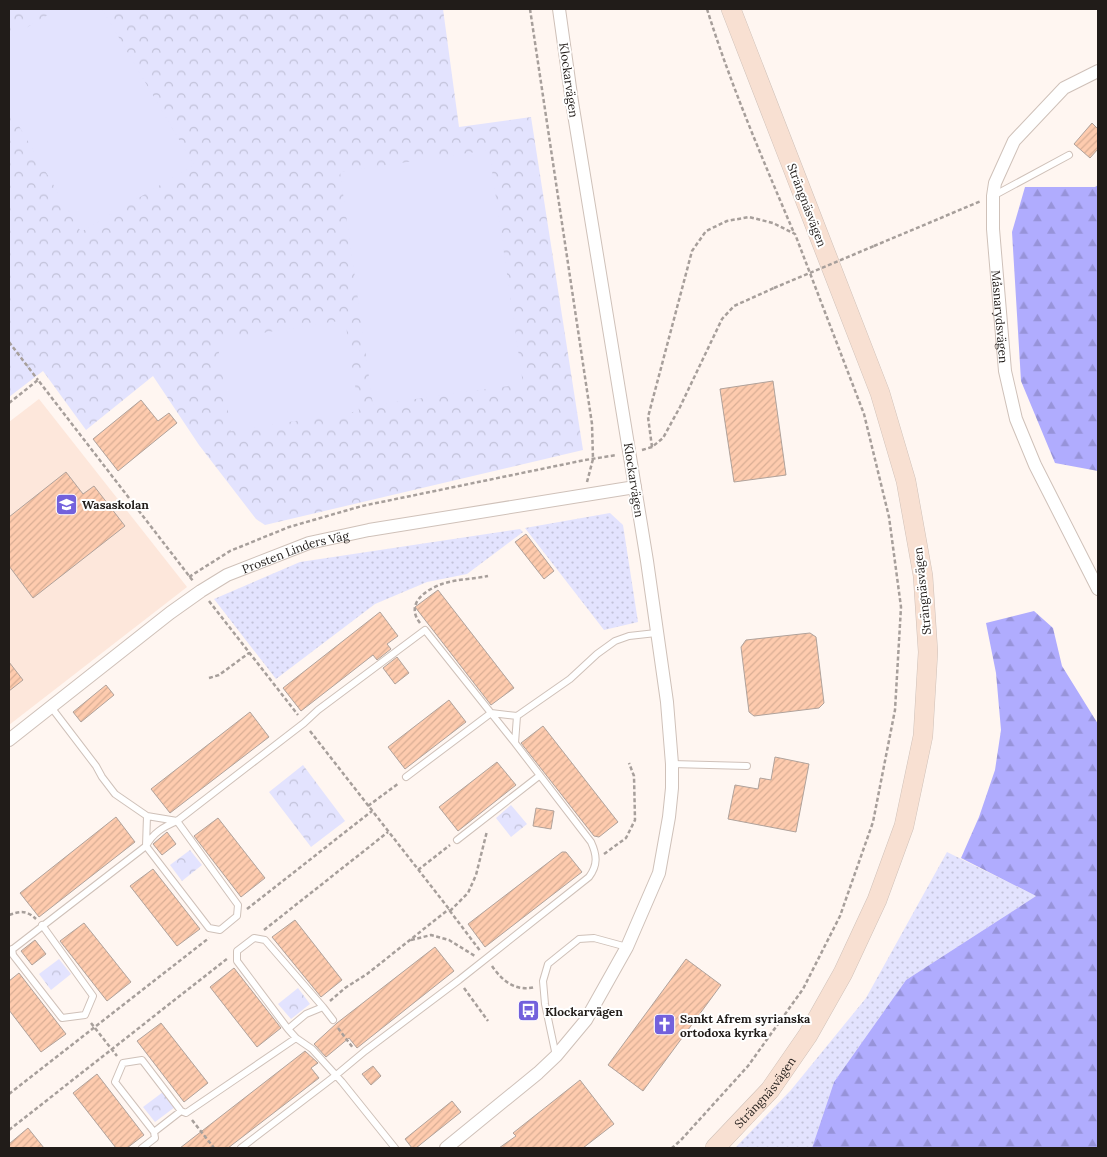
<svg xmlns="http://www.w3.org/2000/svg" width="1107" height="1157" font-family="Lora,serif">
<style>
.built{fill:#fde7db}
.grass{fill:url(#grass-dots)}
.forest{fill:url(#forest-firs)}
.park{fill:url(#park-crowns)}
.pitch{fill:#e3e3fe}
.building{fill:url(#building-hatch);stroke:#b0a29b}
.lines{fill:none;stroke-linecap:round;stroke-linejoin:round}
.lane-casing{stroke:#cfc1b9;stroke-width:8}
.street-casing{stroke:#cfc1b9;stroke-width:14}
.secondary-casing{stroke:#cfc1b9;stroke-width:20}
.path{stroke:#a79f9b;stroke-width:2.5;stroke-dasharray:4 2.5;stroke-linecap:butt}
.lane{stroke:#fff;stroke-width:6}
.street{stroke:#fff;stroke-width:12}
.secondary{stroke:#f8e0d2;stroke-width:19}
.path-bridge{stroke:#a79f9b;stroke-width:2.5;stroke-dasharray:4 2.5;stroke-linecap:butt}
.labels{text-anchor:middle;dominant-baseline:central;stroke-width:4;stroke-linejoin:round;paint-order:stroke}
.street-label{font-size:12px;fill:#211c19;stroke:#fff}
.poi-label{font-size:12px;font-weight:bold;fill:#211c19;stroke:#fff;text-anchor:start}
</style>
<defs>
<pattern id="grass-dots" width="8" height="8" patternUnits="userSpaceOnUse" patternTransform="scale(1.25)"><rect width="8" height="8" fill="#e3e3fe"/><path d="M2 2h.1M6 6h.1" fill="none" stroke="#c2c2d9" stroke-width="1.8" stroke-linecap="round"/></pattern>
<pattern id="forest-firs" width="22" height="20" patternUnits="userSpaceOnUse" patternTransform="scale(1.25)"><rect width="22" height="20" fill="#b0acfe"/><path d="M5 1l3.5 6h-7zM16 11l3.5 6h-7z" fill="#9793d9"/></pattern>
<pattern id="park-crowns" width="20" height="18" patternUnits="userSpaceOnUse" patternTransform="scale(1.25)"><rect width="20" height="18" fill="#e3e3fe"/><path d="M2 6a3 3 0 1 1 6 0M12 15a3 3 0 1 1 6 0" fill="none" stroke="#c2c2d9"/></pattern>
<pattern id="building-hatch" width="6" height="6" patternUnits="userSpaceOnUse" patternTransform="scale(1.25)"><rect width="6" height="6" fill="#fecbae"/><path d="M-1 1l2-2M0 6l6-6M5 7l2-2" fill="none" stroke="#d9ae95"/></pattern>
</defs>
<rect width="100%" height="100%" fill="#fff6f1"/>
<path class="built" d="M39,399L187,587L9,725V422Z"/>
<path class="grass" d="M610,513L623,525L638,622L604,630L525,528Z
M520,529L523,532L467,574L427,582L375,604L276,679L214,599L300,562Z
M947,852L1036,896L906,980L834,1082L812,1148H735L791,1090L866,998Z"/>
<path class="forest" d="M1098,185V471L1055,463L1021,381L1012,232L1025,187H1095Z
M1034,611L1053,628L1062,666L1098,724V1148H812L834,1082L906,980L1036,896L961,858L979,817L995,770L1001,730L996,673L986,623Z"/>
<path class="park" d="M9,9H443L459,127L531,117L583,450L265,525L256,519L199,445L153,376L86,430L43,371L9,397Z
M303,765L345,821L311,847L269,792Z
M511,805L527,824L511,837L496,818Z
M190,850L202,865L182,881L170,865Z
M59,959L71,974L51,990L39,974Z
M298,988L310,1004L291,1019L278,1004Z
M163,1092L175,1107L155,1122L143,1107Z"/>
<path class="pitch" d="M58,9H102L194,165L81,232L9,109V38Z
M489,150L523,384L373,405L340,172Z
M345,320L359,411L231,431L217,340Z"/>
<path class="building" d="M1092,123L1098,129V149L1090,158L1074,144Z
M773,381L786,475L734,482L720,389Z
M141,400L158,421L169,413L177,423L118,471L93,439Z
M66,472L83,494L94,486L125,526L33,598L9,566V517Z
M526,534L554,571L544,579L515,542Z
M438,590L514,688L491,705L415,607Z
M380,612L398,636L387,644L391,649L377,660L373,655L301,711L283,688Z
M810,633L816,637L824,703L819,708L754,716L749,712L741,647L746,640Z
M397,657L409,673L395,684L383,668Z
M9,662L23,680L9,691Z
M106,685L114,695L81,722L73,712Z
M449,700L466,722L405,769L388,747Z
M250,712L269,737L170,813L151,789Z
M543,726L618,822L599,837L594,836L521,743Z
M775,757L809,764L796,832L728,819L735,785L758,789L760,778L771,780Z
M497,762L516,785L458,831L439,807Z
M536,808L554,811L551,829L533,826Z
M116,817L135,842L39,917L20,893Z
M218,818L265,878L241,897L194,836Z
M167,832L176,844L162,855L153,844Z
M562,852H566L582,872L485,947L468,924Z
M153,869L200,929L177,946L130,886Z
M295,920L342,980L321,997L272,937Z
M84,923L131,982L107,1001L60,941Z
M35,940L46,954L32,965L21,951Z
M435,947L454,971L357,1048L349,1038L326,1057L314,1044L337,1023Z
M686,959L721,985L643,1091L608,1065Z
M234,968L281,1028L257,1047L210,987Z
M19,973L66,1034L41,1052L9,1010V981Z
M161,1023L208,1083L184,1102L137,1041Z
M305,1051L318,1063L311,1068L319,1078L228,1148H180Z
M373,1066L381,1076L371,1085L362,1074Z
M97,1074L144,1135L127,1148H116L73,1093Z
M580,1080L614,1124L583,1148H499L516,1136L513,1133Z
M452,1101L461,1112L416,1148H412L405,1139Z
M28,1128L44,1148H9V1144Z"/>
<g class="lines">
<defs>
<path id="lane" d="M993,196L1069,155
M51,707L96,766L102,777L115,794L147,816L177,821L238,905L237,916L220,930L209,928L146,846L147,816
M672,764L747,766
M406,777L491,713L515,743
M457,840L539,776
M12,949L13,955L62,1018L85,1015L93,996L42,925
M9,952L146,846C153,833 163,827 177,821L304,723L318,710L425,630L491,713L517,716
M288,1029L237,961V951L254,938L265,940L323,1007
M296,1038L288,1029L306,1014L323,1007L333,1020
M556,1056L545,1004L543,981L548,964L579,939L594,938L627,947
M154,1132L115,1082L123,1063L142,1060L181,1111
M142,1148L155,1138L154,1132L181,1111L186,1113L296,1038L312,1049L342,1082L395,1148
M241,1148L335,1076L365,1051L459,980L589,877C598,865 597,855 591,842L515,743L517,716L570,679L597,654L615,641L629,636L656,633"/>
<g id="street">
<path id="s1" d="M1098,71L1064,88L1014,141L995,183L993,196V229L1005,371L1016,419L1035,465L1098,589"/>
<path id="s2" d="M9,740L170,613L201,591L227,575L309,543L369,530L635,487"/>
<path d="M446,1148L538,1073L556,1056L586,1020L627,947L659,873L669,817L672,788V764L667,702L647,561L572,102L559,9"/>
</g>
<g id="secondary">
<path id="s3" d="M715,1148L770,1090L808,1035L843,973L877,900L904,826L923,736L928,652L923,576L906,481L880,393L731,9"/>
</g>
</defs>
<use href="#lane" class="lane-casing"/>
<use href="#street" class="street-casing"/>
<use href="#secondary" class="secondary-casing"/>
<path class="path" d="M530,9L592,424L593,459L587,482
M707,9C731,86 763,160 794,233
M874,246L981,201
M9,342L38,380
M9,403L38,380L193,581
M652,447L648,417L692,251L706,231L727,221L749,217L773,223L795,234L864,414L889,517L901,607L895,710L873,822L840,916L803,989L748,1066L681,1140L672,1148
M642,450L652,447L663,438L680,407L722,319L734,306L774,288
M189,577L230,551L289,527L362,506L585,460L617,455
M209,601L298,715
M420,623C405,604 425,590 442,584C456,579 474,579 488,576
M209,678L219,675L249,653
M310,731L449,909L450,911L481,952
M368,806L399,783
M604,854L626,838L635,820L634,776L629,763
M418,870L450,845
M247,909L372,811
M450,911L468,893L476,875L487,831
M9,915C21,911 26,910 36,919
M264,930L388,832
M411,940L431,935L449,940L475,956
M492,966C502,981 516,992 535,987
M464,988L488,1021
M330,1001L345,988L367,974L449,909
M91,1023L117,1056
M338,1028L353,1048
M9,1094L209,938
M192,1120L214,1148
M9,1130L228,958"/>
<use href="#lane" class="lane"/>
<use href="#street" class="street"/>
<use href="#secondary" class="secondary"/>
<path class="path-bridge" d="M774,288L874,246"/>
</g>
<defs>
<symbol id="school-square" viewBox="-11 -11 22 22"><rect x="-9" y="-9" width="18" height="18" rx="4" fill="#7361dc" stroke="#fff"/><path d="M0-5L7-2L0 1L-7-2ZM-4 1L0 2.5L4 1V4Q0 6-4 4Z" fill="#fff"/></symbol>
<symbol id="bus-square" viewBox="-11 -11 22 22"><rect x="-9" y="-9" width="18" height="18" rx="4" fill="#7361dc" stroke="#fff"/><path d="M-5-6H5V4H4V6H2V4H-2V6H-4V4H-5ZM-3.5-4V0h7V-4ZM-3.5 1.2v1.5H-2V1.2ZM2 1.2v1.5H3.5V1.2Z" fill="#fff"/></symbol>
<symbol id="church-square" viewBox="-11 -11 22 22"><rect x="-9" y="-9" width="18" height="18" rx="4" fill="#7361dc" stroke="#fff"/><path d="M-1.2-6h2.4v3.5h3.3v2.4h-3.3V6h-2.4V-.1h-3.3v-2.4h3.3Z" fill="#fff"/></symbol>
</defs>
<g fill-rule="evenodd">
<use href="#school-square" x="54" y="492" width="25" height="25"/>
<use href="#bus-square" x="516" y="998" width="25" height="25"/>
<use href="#church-square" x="652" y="1012" width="25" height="25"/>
</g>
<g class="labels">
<g class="street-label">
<text transform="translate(569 80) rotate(82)">Klockarvägen</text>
<text transform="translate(807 205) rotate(69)">Strängnäsvägen</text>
<text stroke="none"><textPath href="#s1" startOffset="291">Måsnarydsvägen</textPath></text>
<text transform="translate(634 480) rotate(81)">Klockarvägen</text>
<text stroke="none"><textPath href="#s2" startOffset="346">Prosten Linders Väg</textPath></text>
<text transform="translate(922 591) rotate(-96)">Strängnäsvägen</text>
<text stroke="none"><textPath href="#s3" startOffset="75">Strängnäsvägen</textPath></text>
</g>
<g class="poi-label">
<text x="82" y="504">Wasaskolan</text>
<text x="545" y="1011">Klockarvägen</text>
<text x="680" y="1018">Sankt Afrem syrianska<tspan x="680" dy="14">ortodoxa kyrka</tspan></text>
</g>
</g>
<rect width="1107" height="1157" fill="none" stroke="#211c19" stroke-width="20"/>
</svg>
